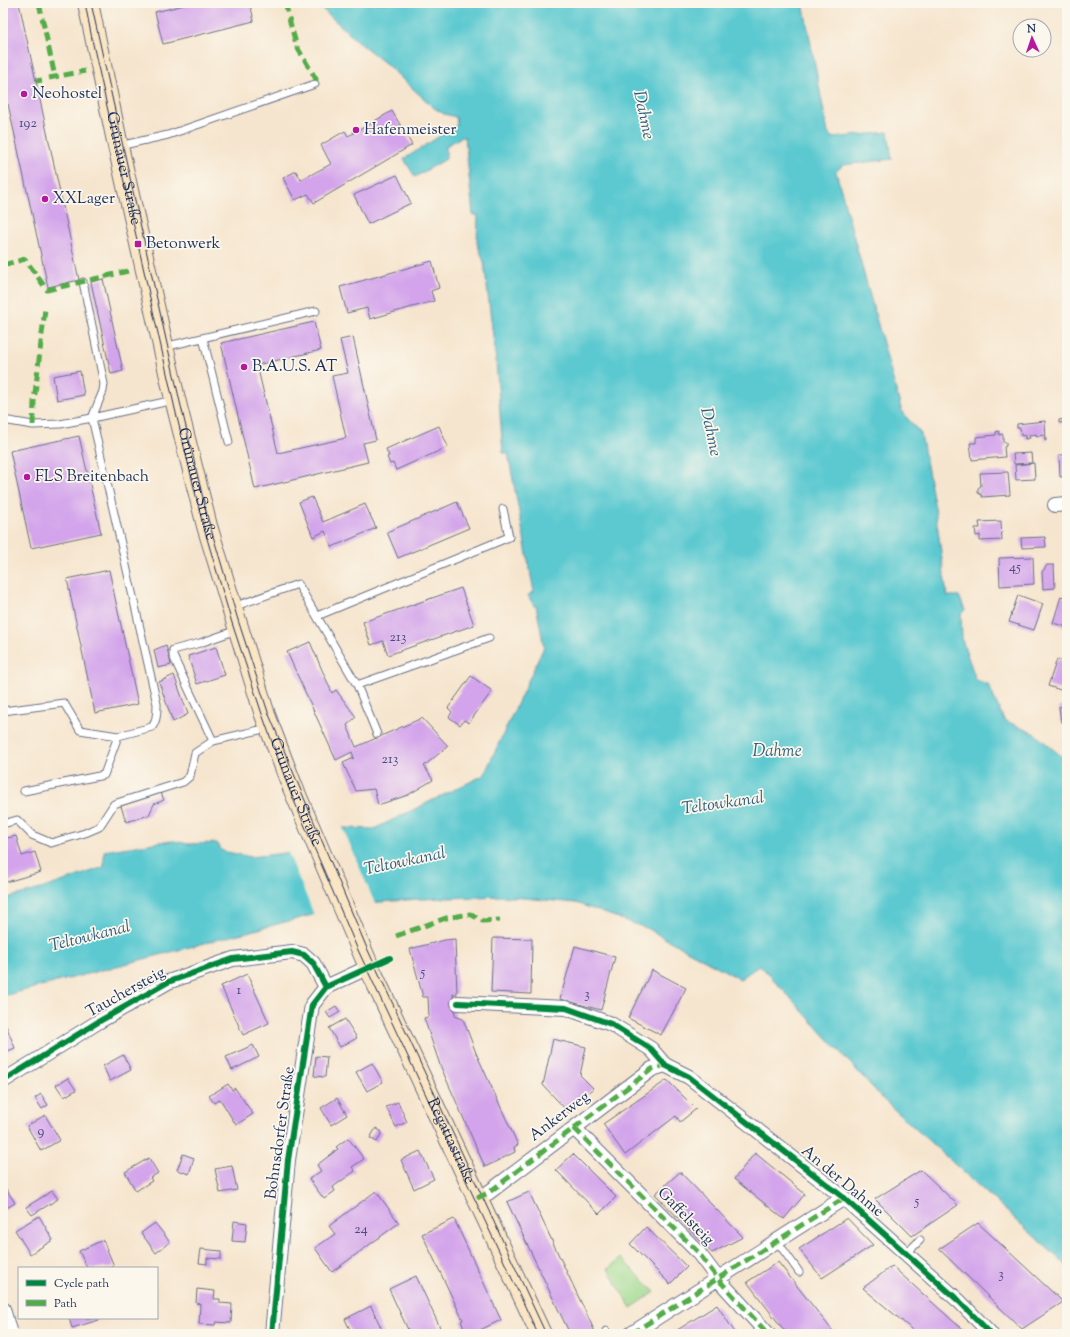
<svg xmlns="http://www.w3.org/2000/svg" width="1070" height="1337" font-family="'Sorts Mill Goudy',serif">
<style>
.green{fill:#9dd88b;stroke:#5c8474}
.water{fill:#5cc9d0;stroke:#3c7c97}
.pier{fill:#f6e5ce}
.building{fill:#d3a4eb}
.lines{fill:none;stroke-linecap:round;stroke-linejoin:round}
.service-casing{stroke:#686f85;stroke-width:9}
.minor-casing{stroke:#686f85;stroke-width:16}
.secondary-casing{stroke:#686f85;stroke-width:22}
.service{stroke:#fff;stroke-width:7}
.minor{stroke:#fff;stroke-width:14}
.secondary{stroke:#fbe6c4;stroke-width:20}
.tram{stroke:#1b2f5e;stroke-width:1}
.quiet{stroke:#52ab49;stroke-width:5;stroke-dasharray:10 5;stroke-linecap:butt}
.cycleway-casing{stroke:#fbf7ec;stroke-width:8}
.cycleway{stroke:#00873e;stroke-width:6}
.poi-dot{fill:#b5179e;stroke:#fbf7ec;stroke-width:1.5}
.labels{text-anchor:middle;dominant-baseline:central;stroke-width:3.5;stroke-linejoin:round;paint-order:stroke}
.number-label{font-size:14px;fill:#494c81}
.poi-label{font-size:16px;fill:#1b2f5e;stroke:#fbf7ec;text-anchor:start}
.street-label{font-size:16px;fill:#1b2f5e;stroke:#fbf7ec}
.water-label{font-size:17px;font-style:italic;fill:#2e5d80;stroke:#fbf7ec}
</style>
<rect width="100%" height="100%" fill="#fbf7ec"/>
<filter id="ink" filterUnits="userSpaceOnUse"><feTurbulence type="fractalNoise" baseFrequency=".025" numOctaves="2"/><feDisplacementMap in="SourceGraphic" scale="8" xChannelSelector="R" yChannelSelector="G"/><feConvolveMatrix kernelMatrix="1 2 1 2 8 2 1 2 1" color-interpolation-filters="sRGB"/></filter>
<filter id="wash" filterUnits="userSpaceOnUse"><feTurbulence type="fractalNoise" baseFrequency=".012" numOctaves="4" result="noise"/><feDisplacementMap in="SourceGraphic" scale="16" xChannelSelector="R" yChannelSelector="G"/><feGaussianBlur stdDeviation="0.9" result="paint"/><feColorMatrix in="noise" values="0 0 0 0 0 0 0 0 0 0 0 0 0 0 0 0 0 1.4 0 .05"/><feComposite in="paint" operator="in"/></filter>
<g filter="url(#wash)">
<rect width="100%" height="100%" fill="#f6e5ce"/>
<path class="green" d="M621,1258L655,1292L631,1308L608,1269Z"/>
<path class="water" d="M316,3H803L828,133L833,138L888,132L892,159L843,165L836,172L902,412L921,434L935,508L947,596H959L965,610L961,614L962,640L976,680L988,684L1004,720L1035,734L1067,761V1266L886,1102L760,965L740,979L646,928L576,903L502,896L420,899L354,904L3,996V899L41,889L104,867V851L160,842L174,841L188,844L217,843L222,851L251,857L285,853L343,828L374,829L484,775L544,647L536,605L534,606L528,595L534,592L508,453H503L496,361L484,262L477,243L478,215H473L465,137H461L446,146V159L415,177L404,159L457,125L456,117L444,114L434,108L385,63L357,41Z"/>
<path class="pier" d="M342,826L375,904L355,906L315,917L287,850Z"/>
<g id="blocks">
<path class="building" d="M3,3H19L79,280L48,287L8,104L3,105Z
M193,3H250L254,21L163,44L155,12Z
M392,111L412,145L314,203L308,194L295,200L283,178L296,171L301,180L331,164L321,145L345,131L348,136L354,133L353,131L358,128L359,130Z
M397,175L411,203L368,224L354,195Z
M432,261L439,288L431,291L434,301L370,319L367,308L347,313L340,287Z
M103,279L123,371L111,374L91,282Z
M314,322L321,350L257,365L278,453L346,438L332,376L348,373L340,340L353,337L376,440L363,443L368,462L255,489L221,343Z
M80,371L84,395L57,400L53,376Z
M1067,419V422L1059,423V420Z
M1045,421L1046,441H1045L1044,435L1036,436V434L1029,435L1030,438L1025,439V435L1021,436L1020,428H1017V424Z
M439,426L448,447L396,470L393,463L390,464L387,457L389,456L386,449Z
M999,431V435L1003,434V442H1006V446L1004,447L1005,457L972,460L970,443H976V437L996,435V432Z
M79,436L101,533L31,548L10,451Z
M1031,453L1032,463L1014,464L1013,454Z
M1059,455H1067V476L1060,477Z
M1034,463L1035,479L1016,480L1015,465Z
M1008,472L1010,495L982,497V495L978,493V488L981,486L980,473Z
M312,497L323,522L365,504L376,528L332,547L325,531L313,537L299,502Z
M457,502L469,528L398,558L387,532Z
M1001,521L1002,540L980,541V535L976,536L975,528H980L979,522Z
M1045,537L1046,547L1022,548L1021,538Z
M1033,557L1034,584L1000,586L999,558Z
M1047,565H1054L1055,588L1043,589L1042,572Z
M109,570L138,704L95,713L67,579Z
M461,588L474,625L388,655L383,641L371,645L363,622Z
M1018,595L1043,604L1034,630L1009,622Z
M1061,596L1067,598V627L1053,623Z
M310,642L332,693L336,690L356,717L347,725L356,747L422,718L448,746L424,766L433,780L408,795L378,805L374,789L356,791L343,763L354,758L352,752L336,760L287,652Z
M166,645L171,665L158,668L154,650Z
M216,647L225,675L197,684L188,656Z
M1057,659L1067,662V692L1048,686Z
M174,675L188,714L173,722L159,682Z
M471,676L492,691L469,723L464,720L460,725L449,717L452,712L448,708Z
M1067,705V721L1061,722L1059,707Z
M161,793L164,800L154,804L149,815L126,822L121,806Z
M16,836L22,856L35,852L41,872L3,883V839Z
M493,938L532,939L531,994L491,992Z
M455,939L457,994H453L455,1016L463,1019L476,1053L518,1145L514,1147L515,1152L485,1167L440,1065L424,1018L429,1017L428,997H423L410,949L445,940Z
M575,946L615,957L601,1010L560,999Z
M652,970L686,988L661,1035L628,1018Z
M247,974L269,1023L243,1035L221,986Z
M336,1006L340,1012L330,1018L326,1012Z
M345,1019L357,1038L340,1047L329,1028Z
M5,1023L15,1048L3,1053V1024Z
M553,1039L586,1047L580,1075L593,1088L569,1113L543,1085Z
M253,1045L259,1057L232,1070L226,1057Z
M123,1055L131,1070L110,1081L103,1066Z
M316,1056L327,1057L325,1077L314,1076Z
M372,1063L383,1082L367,1091L356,1072Z
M68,1078L76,1090L64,1097L56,1085Z
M667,1080L696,1109L680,1122L676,1116L625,1155L603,1124Z
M228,1084L232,1090L235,1088L253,1114L236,1125L220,1099L214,1103L209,1096Z
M41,1094L48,1105L42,1109L35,1098Z
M337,1098L347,1115L331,1125L321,1108Z
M398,1102L407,1122L396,1127L386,1107Z
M45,1115L60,1140L41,1151L27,1126Z
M376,1128L382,1132L377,1142L370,1138Z
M348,1138L364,1159L352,1167L355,1171L333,1187L335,1191L324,1199L309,1179L321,1171L317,1165L338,1149L336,1147Z
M420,1151L434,1179L414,1189L401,1160Z
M755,1153L805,1194L784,1219L734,1179Z
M183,1154L194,1158L189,1174L177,1170Z
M573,1154L616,1197L599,1214L556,1170Z
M149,1158L158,1173L150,1178L152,1181L136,1191L125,1172Z
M232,1166L237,1190L220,1193L215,1169Z
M921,1170L958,1205L912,1236L875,1199Z
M680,1172L743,1237L712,1253L655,1194Z
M3,1184L15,1203L3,1210Z
M52,1191L58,1199L32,1215L26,1207Z
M376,1191L399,1223L332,1272L315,1248L335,1234L329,1226Z
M529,1192L596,1334H570L507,1202Z
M39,1216L53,1240L30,1254L15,1230Z
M847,1218L873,1245L822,1278L799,1249Z
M454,1219L501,1320L480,1330L481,1333L478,1334H467L461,1321L463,1320L422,1234Z
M234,1221L247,1223L245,1242L232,1241Z
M155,1223L170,1242L156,1253L141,1233Z
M978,1223L1063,1302L1022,1329L939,1249Z
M646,1227L687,1267L670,1284L630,1244Z
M103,1240L114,1266L110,1268H87L79,1251Z
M201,1249L221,1251V1259L207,1258V1264L199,1263Z
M778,1262L835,1334H787L747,1282Z
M892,1266L963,1330L960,1334H916L908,1326L863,1288Z
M416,1276L443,1334H410L389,1289Z
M197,1289L215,1291L214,1299H220V1303L232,1304L231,1323L216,1322L215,1325L199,1324L200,1304L196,1303Z
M717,1305L736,1334H671Z
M371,1306L384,1334H352L345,1319Z
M69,1318H99V1320L72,1328Z"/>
</g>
</g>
<g filter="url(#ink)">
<use href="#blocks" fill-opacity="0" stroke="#686f85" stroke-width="1"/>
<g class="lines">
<defs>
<path id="service" d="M119,146L168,135L315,84
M203,338L229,442
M164,347L316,311
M3,420L33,425L60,424L92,418L174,400
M233,607L298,584L357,685L377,734
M317,616L509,537L503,509
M237,630L200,643L173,650V656L213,741L268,728
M357,685L489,638
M3,711L64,703L80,730L118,736L152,727C157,721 157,712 157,704L125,561L92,418L103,391L104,384L83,282
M24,791L104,775L118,736
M3,824L17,820L32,835L51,843L85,833L99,827L114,804L183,782L190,776L195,753L213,741
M777,1241L799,1272
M906,1254L920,1240
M606,1331L607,1334"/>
<path id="minor" d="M1055,505L1067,504
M458,1003L566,1008L611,1024L651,1049L665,1065L689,1077L844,1198L960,1302L991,1334
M3,1081L98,1022L168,982L233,959L292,952L304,955L313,963L326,987
M574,1128L697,1251L718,1279L768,1334
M477,1198L488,1193L652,1069L665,1065
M3,1309L10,1334
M272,1334L288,1160L312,1005L326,987L369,967
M631,1334L844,1198"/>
<g id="secondary">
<path id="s1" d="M88,3L118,146L175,399L207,526L265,715L293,788L369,967L541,1334"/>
</g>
</defs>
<use href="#service" class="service-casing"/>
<use href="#minor" class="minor-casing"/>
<use href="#secondary" class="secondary-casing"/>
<use href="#service" class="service"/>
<use href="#minor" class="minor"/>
<use href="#secondary" class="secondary"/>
<path class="tram" d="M85,3L93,44L175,409L203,525L232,623L262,714L289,789L357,948L538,1334
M91,3L180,402L208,519L238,620L268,712L366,946L546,1334"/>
<path class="quiet" d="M39,3L55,77
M287,3L286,5L289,19L297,47L316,79L315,84
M49,78L85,71
M36,81L42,80
M3,265L25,259L47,290L128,271
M33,425L34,402L45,309
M396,936L446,918L470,914L483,921L500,920
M574,1128L697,1251L718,1279L768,1334
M477,1198L488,1193L652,1069L665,1065
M631,1334L844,1198"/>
<defs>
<path id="cycleway" d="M458,1003L566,1008L611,1024L651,1049L665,1065L689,1077L844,1198L960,1302L991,1334
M3,1081L98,1022L168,982L233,959L292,952L304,955L313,963L326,987
M272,1334L288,1160L312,1005L326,987L390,958"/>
</defs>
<use href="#cycleway" class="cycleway-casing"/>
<use href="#cycleway" class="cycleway"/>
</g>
</g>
<g class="poi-dot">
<circle cx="24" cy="94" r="4"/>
<circle cx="356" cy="130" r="4"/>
<circle cx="45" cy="199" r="4"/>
<rect x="134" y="240" width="8" height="8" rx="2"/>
<circle cx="244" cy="367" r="4"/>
<circle cx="27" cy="477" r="4"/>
</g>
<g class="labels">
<g class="number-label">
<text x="28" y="124">192</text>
<text x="1015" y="568">45</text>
<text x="398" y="638">213</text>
<text x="390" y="760">213</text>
<text x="423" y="973">5</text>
<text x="239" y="991">1</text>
<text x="587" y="995">3</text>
<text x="41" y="1132">9</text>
<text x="917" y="1202">5</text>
<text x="361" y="1230">24</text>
<text x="1001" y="1275">3</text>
</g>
<g class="poi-label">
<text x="32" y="94">Neohostel</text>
<text x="364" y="130">Hafenmeister</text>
<text x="53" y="199">XXLager</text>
<text x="146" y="244">Betonwerk</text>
<text x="252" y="367">B.A.U.S. AT</text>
<text x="35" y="477">FLS Breitenbach</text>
</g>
<g class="street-label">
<text stroke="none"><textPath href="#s1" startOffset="169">Grünauer Straße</textPath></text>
<text stroke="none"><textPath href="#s1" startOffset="493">Grünauer Straße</textPath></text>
<text stroke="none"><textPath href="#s1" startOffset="817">Grünauer Straße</textPath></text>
<text transform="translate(126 993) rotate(-29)">Tauchersteig</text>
<text transform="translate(560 1117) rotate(-37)">Ankerweg</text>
<text transform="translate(281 1133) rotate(-82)">Bohnsdorfer Straße</text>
<text stroke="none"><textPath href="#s1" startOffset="1199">Regattastraße</textPath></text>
<text transform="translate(842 1182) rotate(40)">An der Dahme</text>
<text transform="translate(685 1217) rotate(46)">Gaffelsteig</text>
</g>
<g class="water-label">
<text transform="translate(643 115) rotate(78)">Dahme</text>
<text transform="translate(710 432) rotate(78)">Dahme</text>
<text x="777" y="752">Dahme</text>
<text transform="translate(723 804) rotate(-8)">Teltowkanal</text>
<text transform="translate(405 862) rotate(-12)">Teltowkanal</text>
<text transform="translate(90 937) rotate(-14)">Teltowkanal</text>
</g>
</g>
<rect width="1070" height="1337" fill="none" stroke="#fbf7ec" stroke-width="16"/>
<rect x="18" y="1267" width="140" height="52" fill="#fbf7ec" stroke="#a1a7b3"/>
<rect x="26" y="1280" width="20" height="6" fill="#00873e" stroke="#a1a7b3"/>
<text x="54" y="1287" font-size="12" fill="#1b2f5e">Cycle path</text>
<rect x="26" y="1300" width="20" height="6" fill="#52ab49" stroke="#a1a7b3"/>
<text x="54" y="1307" font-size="12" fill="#1b2f5e">Path</text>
<g transform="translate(1032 38) rotate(357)"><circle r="19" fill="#fbf7ec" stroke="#a1a7b3"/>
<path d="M0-3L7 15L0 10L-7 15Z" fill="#b5179e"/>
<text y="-6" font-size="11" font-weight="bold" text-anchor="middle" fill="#1b2f5e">N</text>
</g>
</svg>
